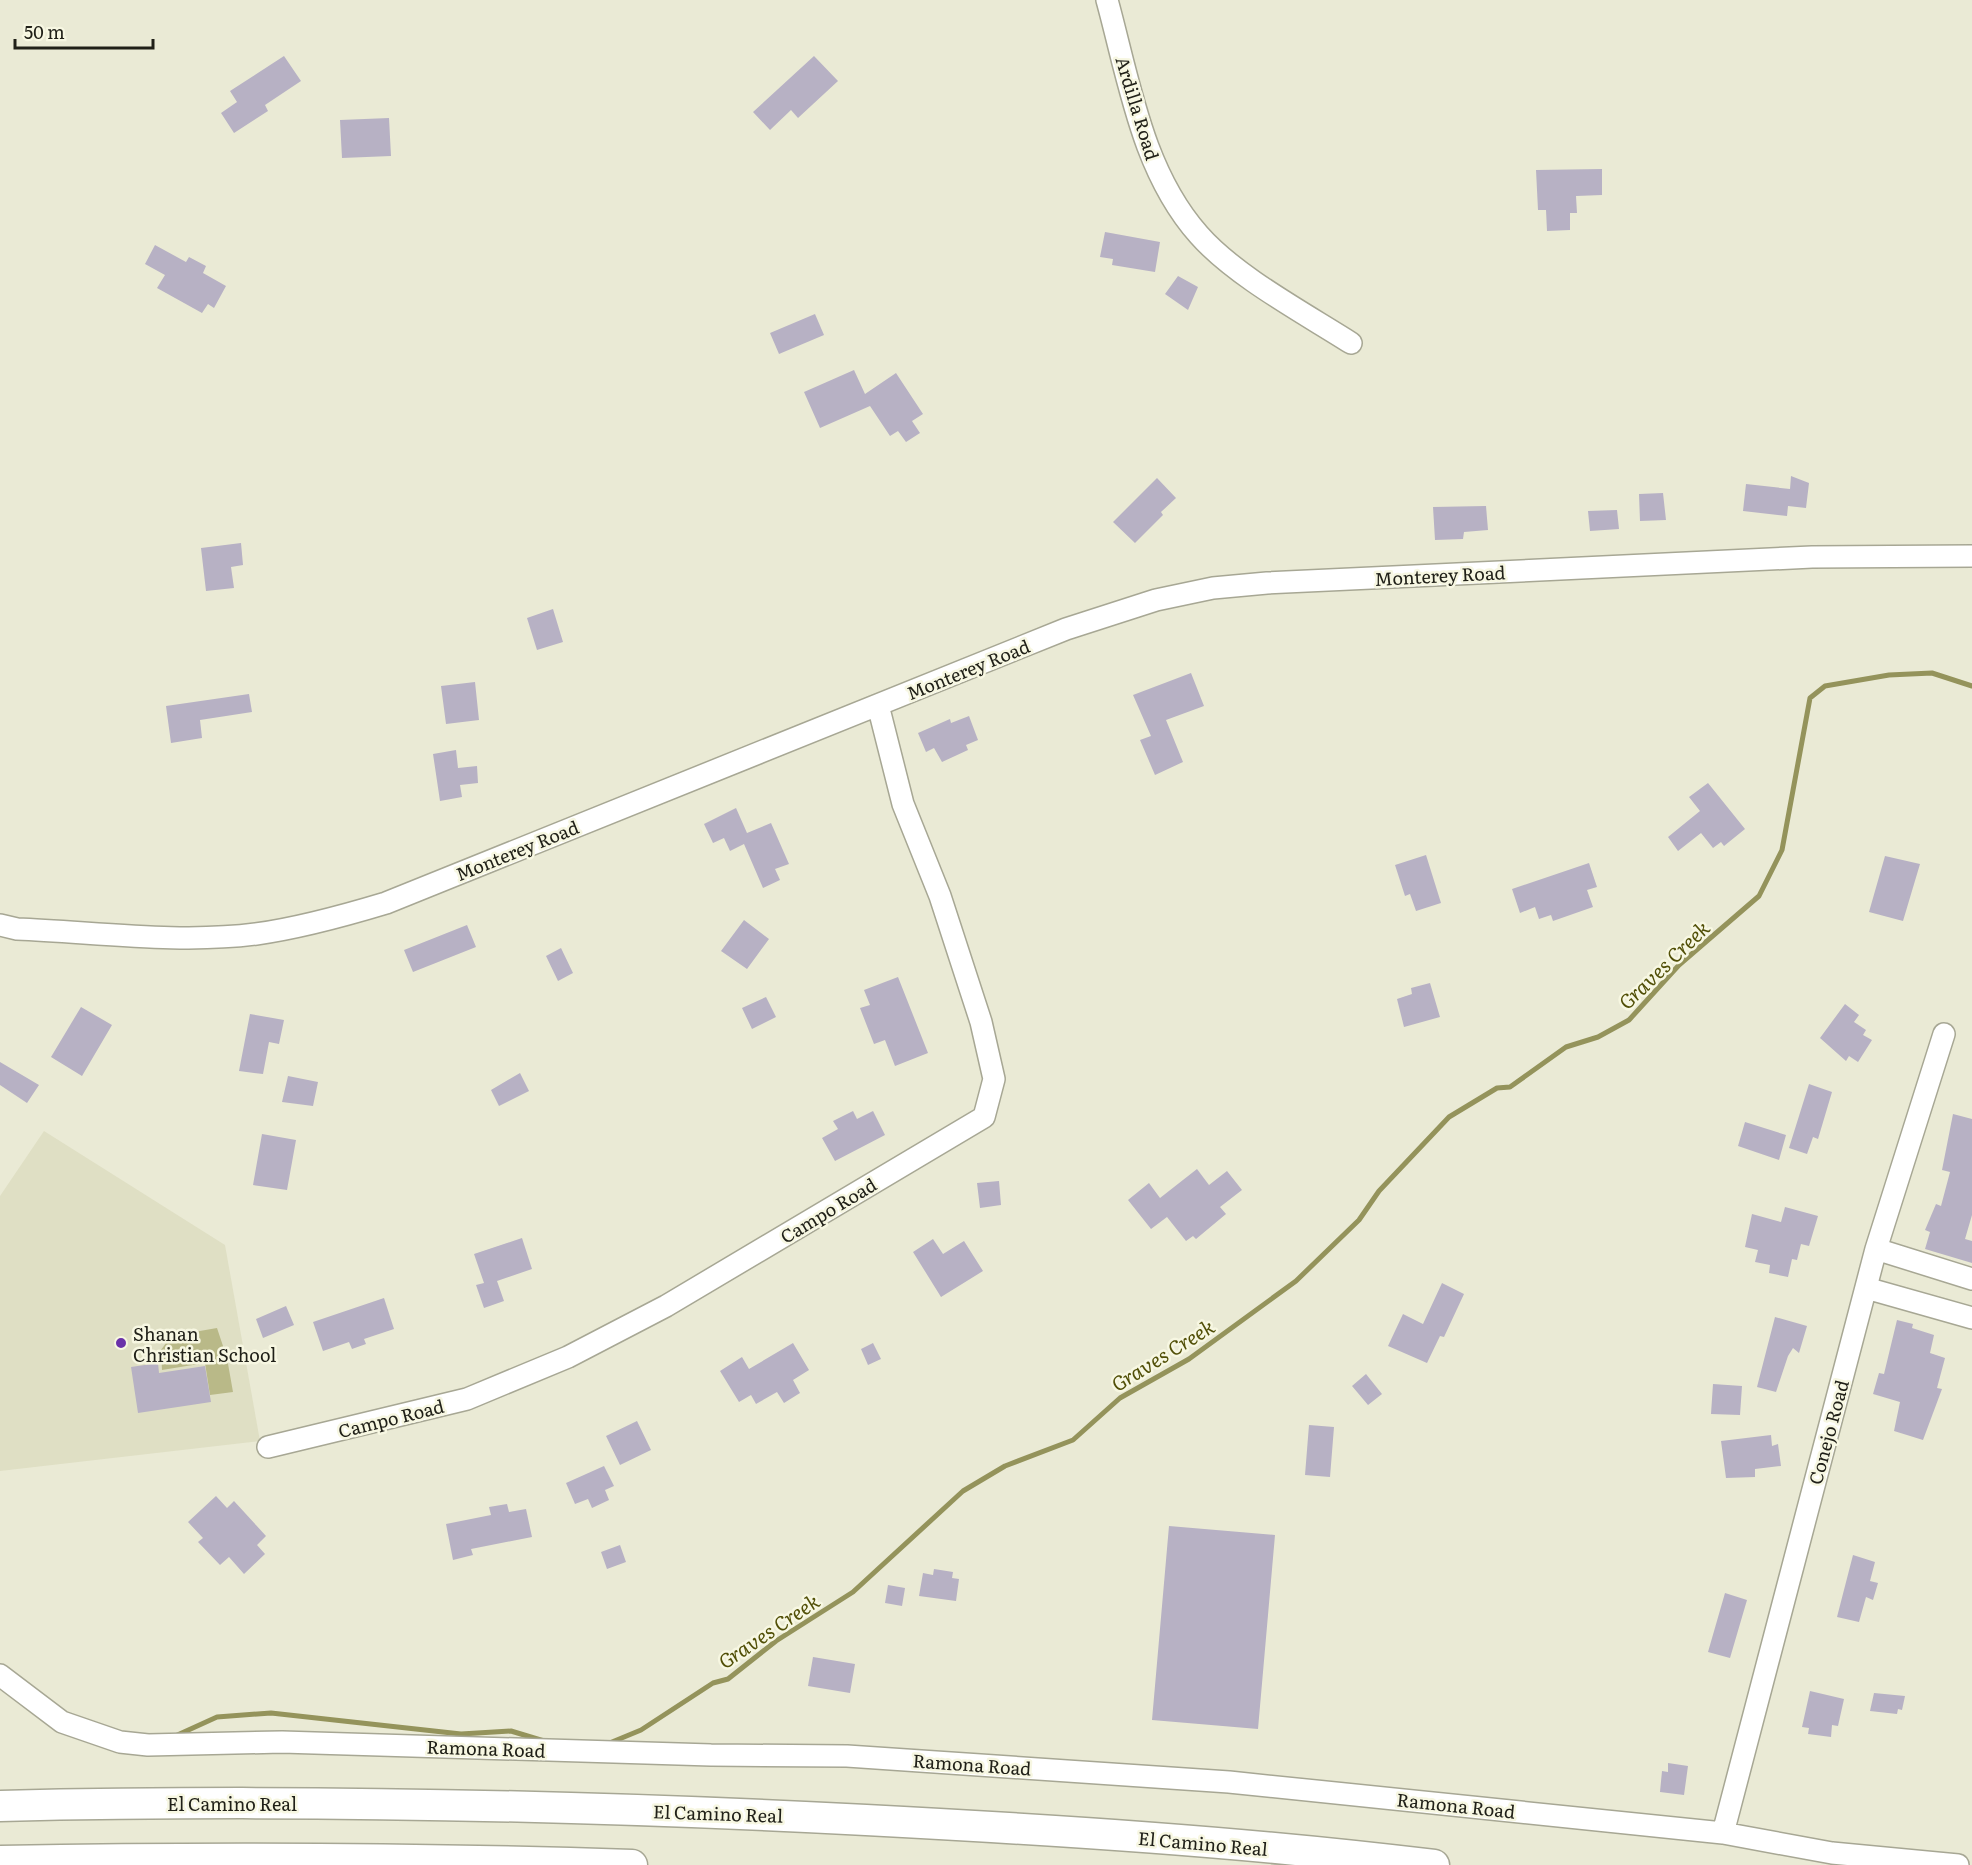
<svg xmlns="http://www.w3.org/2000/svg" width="1972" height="1865" font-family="Literata,serif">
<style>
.built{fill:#dfdfc4}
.green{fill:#b9b988}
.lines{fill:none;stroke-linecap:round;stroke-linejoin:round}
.stream{stroke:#94935b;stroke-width:5}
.building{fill:#b7b1c4}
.minor-casing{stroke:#a7a794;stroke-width:24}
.highway-casing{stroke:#a7a794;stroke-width:33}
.minor{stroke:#fff;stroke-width:21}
.highway{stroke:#fff;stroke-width:30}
.poi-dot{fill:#6a32a9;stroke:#f7f7e2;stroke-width:2}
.labels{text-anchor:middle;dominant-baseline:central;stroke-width:5;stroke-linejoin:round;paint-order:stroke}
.street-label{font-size:18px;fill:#202018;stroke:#f7f7e2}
.poi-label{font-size:18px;fill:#202018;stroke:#f7f7e2;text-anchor:start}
.water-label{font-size:20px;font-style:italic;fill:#514f07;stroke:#f7f7e2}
</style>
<rect width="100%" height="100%" fill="#eaead5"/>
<path class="built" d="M44,1131L225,1245L260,1441L0,1471V1196Z"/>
<path class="green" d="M217,1328L227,1358L233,1392L210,1395L205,1363L162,1370L161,1350L171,1336Z"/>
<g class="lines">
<path class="stream" d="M173,1737L217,1717L271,1713L461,1734L511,1731L544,1741
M612,1742L641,1730L713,1683L728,1679L776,1641L853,1592L963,1491L1005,1466L1073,1440L1120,1398L1189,1359L1296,1281L1359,1220L1379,1191L1449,1117L1497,1088L1510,1087L1566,1047L1598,1037L1629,1020L1679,965L1759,896L1782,850L1810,698L1825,686L1889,675L1932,673L1972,686"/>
</g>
<path class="building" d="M284,56L301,81L265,105L268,111L234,133L221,113L237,102L230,91Z
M814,56L838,81L798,118L791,110L770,130L753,112Z
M389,118L391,156L342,158L340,120Z
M1602,169V195L1576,196L1577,213H1570V230L1547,231L1546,210H1538L1536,170Z
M1105,232L1160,242L1155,272L1112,265L1113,259L1100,257Z
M155,245L186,262L189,257L206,266L203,273L226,286L214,308L208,304L202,313L157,288L165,275L145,264Z
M1178,276L1198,287L1188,310L1165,294Z
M815,314L824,335L779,354L770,333Z
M854,370L865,394L896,373L923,414L912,421L920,433L906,442L898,431L890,436L870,406L820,428L804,392Z
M1791,476L1809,483L1806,508L1788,506L1787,516L1743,511L1746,484L1790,489Z
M1157,478L1176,498L1161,512L1163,515L1135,543L1113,522Z
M1663,493L1666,520L1640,521L1639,494Z
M1486,506L1488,530L1464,532L1463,539L1435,540L1433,507Z
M1617,510L1619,529L1590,531L1588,511Z
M241,543L243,565L231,567L234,588L206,591L201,548Z
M553,609L563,642L537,650L527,618Z
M1191,673L1204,706L1166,720L1183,762L1155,775L1140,740L1151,736L1133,695Z
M475,682L479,720L446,724L441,686Z
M249,694L252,712L200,720L202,738L171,743L166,706Z
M969,716L978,740L966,745L968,750L942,762L934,748L926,752L918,733L950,719L951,723Z
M456,750L458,768L477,766L478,783L460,785L462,797L440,801L433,754Z
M1708,783L1745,829L1724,846L1721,842L1713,848L1701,833L1678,851L1668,837L1700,811L1689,797Z
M736,808L747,833L771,823L789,864L775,869L780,880L763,888L744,844L730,851L724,838L713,843L704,824Z
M1426,855L1441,903L1416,911L1410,894L1405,896L1395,865Z
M1885,856L1920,864L1903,921L1869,912Z
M1589,863L1597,887L1587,890L1593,907L1553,921L1551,915L1539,919L1535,907L1520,913L1512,889Z
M744,920L769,939L747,969L721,951Z
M467,925L476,947L413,972L404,950Z
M561,948L573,973L558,981L546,956Z
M898,977L928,1053L895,1066L885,1040L874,1044L860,1008L870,1005L864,990Z
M1430,983L1440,1017L1404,1027L1397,999L1412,994L1411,988Z
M766,997L776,1017L752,1029L742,1008Z
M1845,1004L1859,1015L1854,1022L1866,1030L1863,1035L1872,1040L1858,1062L1849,1056L1846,1061L1820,1038Z
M81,1007L112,1025L82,1076L51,1057Z
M250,1014L284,1020L279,1044L269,1042L263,1074L239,1071Z
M0,1062L39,1085L27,1103L0,1085Z
M520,1073L529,1091L499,1106L491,1090Z
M288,1076L318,1082L313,1106L282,1102Z
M1809,1084L1832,1092L1818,1139L1813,1137L1807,1154L1789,1148Z
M853,1111L857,1119L873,1111L885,1135L835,1161L822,1138L838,1129L833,1121Z
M1953,1114L1972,1119V1215L1965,1239L1972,1241V1263L1925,1249L1930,1232L1925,1230L1936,1204L1941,1206L1950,1172L1942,1170Z
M1745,1122L1786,1135L1779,1160L1738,1146Z
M262,1134L296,1140L287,1190L253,1185Z
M1197,1169L1209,1185L1227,1171L1242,1190L1220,1207L1226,1214L1196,1239L1193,1236L1186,1241L1167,1217L1151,1229L1128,1200L1149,1183L1160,1198Z
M999,1181L1001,1205L980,1208L977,1183Z
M1785,1207L1818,1216L1809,1246L1801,1244L1797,1260L1792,1259L1788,1277L1769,1273L1770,1265L1755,1262L1758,1250L1745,1247L1752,1214L1781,1222Z
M522,1238L532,1269L497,1281L504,1301L484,1308L476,1285L484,1283L474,1254Z
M933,1239L943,1254L964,1241L983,1271L941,1297L913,1252Z
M1442,1283L1464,1294L1444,1337L1440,1336L1427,1363L1388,1346L1403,1314L1423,1324Z
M384,1298L394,1329L364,1339L366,1344L352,1349L349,1342L323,1351L313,1322Z
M286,1306L294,1325L263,1338L256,1319Z
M1775,1317L1807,1326L1799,1353L1793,1348L1788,1356L1776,1392L1757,1387Z
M1897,1320L1913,1324L1912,1328L1934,1335L1930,1353L1945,1358L1937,1388L1942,1389L1923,1440L1894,1431L1900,1402L1873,1394L1879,1373L1884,1374Z
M793,1343L809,1370L793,1380L800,1393L784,1403L777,1392L756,1404L751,1395L739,1402L720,1371L742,1357L749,1369Z
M873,1343L881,1359L868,1365L861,1349Z
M158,1363L159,1373L205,1366L211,1402L138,1413L131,1367Z
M1366,1374L1382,1394L1368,1405L1352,1386Z
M1713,1384L1742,1386L1740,1415L1711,1414Z
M637,1421L651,1450L620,1465L606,1436Z
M1309,1425L1334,1427L1330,1477L1305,1475Z
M1771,1435L1772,1446L1778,1444L1781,1466L1755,1469V1477L1726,1478L1721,1441Z
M604,1466L614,1486L605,1490L609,1500L592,1508L588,1499L575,1504L566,1483Z
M216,1496L227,1508L234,1501L266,1536L257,1545L265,1554L244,1574L229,1557L220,1565L198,1542L203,1538L188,1522Z
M507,1504L509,1512L526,1509L532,1537L471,1549L473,1555L453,1560L446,1524L491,1515L489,1507Z
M1169,1526L1275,1535L1258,1729L1152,1720Z
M620,1545L626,1562L607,1569L601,1552Z
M1853,1555L1875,1562L1870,1581L1878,1583L1873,1600L1866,1597L1859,1622L1837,1617Z
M934,1569L953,1572L952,1578L959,1579L956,1601L919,1596L923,1573L933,1575Z
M888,1585L905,1588L902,1606L885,1603Z
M1725,1593L1747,1600L1730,1658L1708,1652Z
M813,1657L855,1664L850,1693L808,1686Z
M1810,1691L1844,1699L1838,1726L1832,1725L1831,1737L1808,1734L1809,1728L1802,1727Z
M1874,1693L1905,1696L1902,1710L1898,1709L1897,1714L1870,1711Z
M1668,1763L1688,1766L1684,1795L1660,1792L1662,1771L1668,1772Z"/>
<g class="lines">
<defs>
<path id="minor" d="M1107,0C1129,80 1142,171 1199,235C1235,276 1304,313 1351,343
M0,925L17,929C94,932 180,944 256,934C300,928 343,916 386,903L1066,629L1156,600L1213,588L1267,583L1812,557L1972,556
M1876,1249L1972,1279
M1866,1288L1972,1318
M268,1447L467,1399L568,1357L666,1306L984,1117L994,1079L981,1022L940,896L903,804L878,705
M0,1675L62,1722L120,1742L148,1745L282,1742L711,1755L847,1756L1229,1782L1723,1833L1832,1853L1958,1865
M1723,1833L1876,1249L1944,1034"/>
<path id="highway" d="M0,1806C289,1799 577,1805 866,1820C1056,1830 1246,1842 1434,1865
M0,1861C211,1857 421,1858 632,1865"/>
</defs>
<use href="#minor" class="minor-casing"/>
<use href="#highway" class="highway-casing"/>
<use href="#minor" class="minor"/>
<use href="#highway" class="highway"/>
</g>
<circle class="poi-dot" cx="121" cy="1343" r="6"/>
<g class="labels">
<g class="street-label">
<text transform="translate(1138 108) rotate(73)">Ardilla Road</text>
<text transform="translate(1440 575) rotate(-3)">Monterey Road</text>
<text transform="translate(968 669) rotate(-22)">Monterey Road</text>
<text transform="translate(517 850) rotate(-22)">Monterey Road</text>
<text transform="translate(828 1210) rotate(-31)">Campo Road</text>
<text transform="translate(391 1418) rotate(-14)">Campo Road</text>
<text transform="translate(1828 1432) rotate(-75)">Conejo Road</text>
<text transform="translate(486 1748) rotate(2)">Ramona Road</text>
<text transform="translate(972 1764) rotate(4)">Ramona Road</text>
<text x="232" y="1803">El Camino Real</text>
<text transform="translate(1456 1805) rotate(6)">Ramona Road</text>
<text transform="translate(718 1813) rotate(2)">El Camino Real</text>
<text transform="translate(1203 1843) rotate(5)">El Camino Real</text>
</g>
<g class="poi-label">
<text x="133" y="1333">Shanan<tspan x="133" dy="21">Christian School</tspan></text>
</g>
<g class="water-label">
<text transform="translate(1663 964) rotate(-44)">Graves Creek</text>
<text transform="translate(1162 1354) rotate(-32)">Graves Creek</text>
<text transform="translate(768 1630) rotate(-34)">Graves Creek</text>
</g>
</g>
<path d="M15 39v9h138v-9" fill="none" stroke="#202018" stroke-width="3"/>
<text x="24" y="39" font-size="18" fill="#202018" stroke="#f7f7e2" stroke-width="4.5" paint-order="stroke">50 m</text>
</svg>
